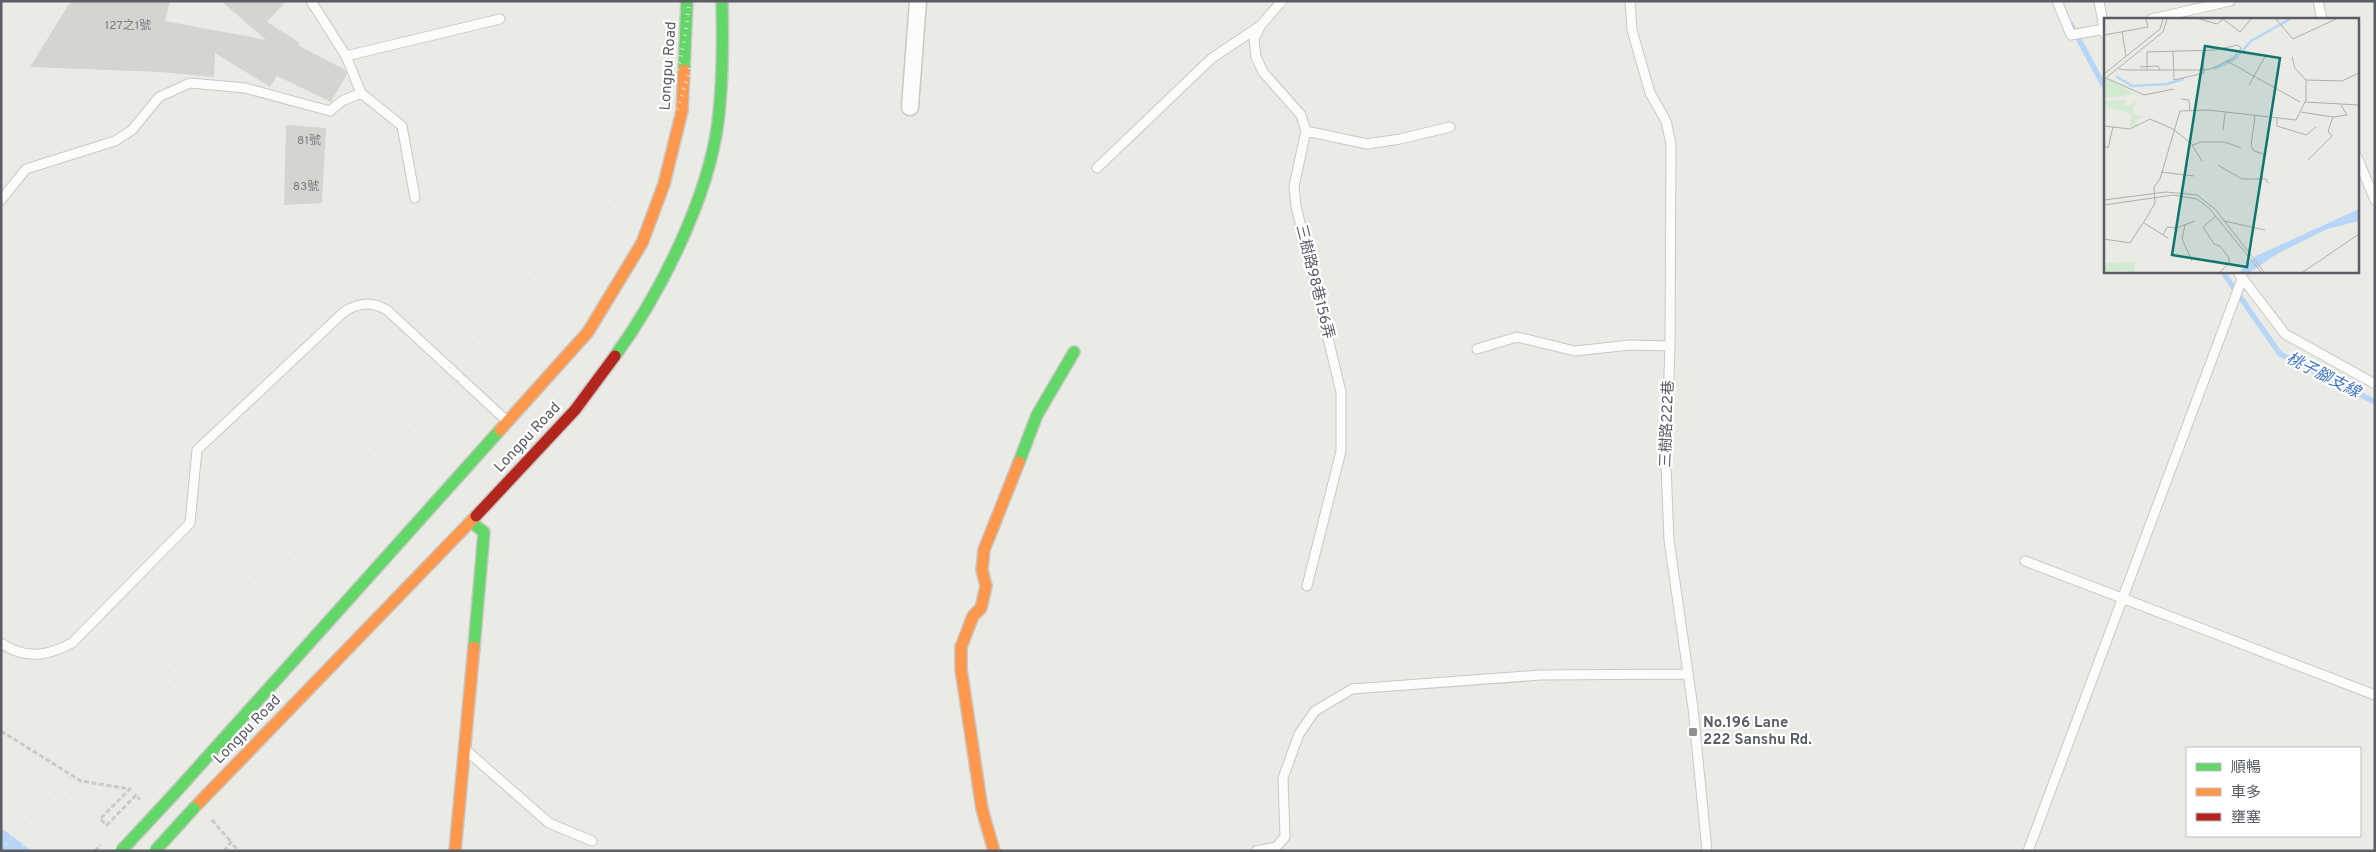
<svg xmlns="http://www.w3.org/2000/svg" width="2376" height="852" font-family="Overpass,'Noto Sans TC',sans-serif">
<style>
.water{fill:#b7d5f7}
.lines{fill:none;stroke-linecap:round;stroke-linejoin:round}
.stream{stroke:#b7d5f7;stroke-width:5.5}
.building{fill:#d4d4d0}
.lane-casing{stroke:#c8c9c7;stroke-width:11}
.street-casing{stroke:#c8c9c7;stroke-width:19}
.fast-casing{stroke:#c6c7c6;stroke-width:14}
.slow-casing{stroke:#c6c7c6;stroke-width:14}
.jam-casing{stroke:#c6c7c6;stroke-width:14}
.path{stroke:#c7ccca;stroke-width:3;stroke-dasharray:5 2.5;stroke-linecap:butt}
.lane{stroke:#fcfcfb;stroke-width:9}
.street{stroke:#fcfcfb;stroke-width:16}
.fast{stroke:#63d668;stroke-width:11}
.slow{stroke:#ff974d;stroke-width:11}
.jam{stroke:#b3261e;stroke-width:11}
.rail{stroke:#e3e3e2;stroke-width:4;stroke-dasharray:1 6;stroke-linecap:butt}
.fast-bridge-casing{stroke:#c6c7c6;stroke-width:14;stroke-linecap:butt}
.path-bridge{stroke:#c7ccca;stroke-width:3;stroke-dasharray:5 2.5;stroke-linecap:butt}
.fast-bridge{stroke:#63d668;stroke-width:11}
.poi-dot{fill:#8d8f91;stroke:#fff;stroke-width:2}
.labels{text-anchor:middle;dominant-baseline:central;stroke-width:4.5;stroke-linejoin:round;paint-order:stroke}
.number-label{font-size:12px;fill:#797c80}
.street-label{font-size:15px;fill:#5a5e64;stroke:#fff}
.poi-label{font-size:15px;font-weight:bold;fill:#5a5e64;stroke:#fff;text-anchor:start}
.water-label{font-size:16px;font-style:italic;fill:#3d72c9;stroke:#fff}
.inset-river{fill:none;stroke:#b7d5f7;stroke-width:2.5}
.inset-road{fill:none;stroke:#adafad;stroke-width:1}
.view{fill:#0f766e;fill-opacity:0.15;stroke:#0f766e;stroke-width:2.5}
.inset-edge{fill:none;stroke:#5a5e64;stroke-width:2.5}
</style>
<rect width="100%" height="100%" fill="#ebebe5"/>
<path class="water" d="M1,828L32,851H1Z"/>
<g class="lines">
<path class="stream" d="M2070,23L2105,88
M2222,271L2280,354L2375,402"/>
</g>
<path class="building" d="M71,1H170L165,21L266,40L221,1H286L267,22L300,43L298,45L345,70L347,74L331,102L277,76L270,87L215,53L214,77L161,72L30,67Z
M286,125L326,128L322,203L284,205Z"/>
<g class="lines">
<defs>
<path id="lane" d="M311,1L346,56L361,93L402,126L415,198
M1282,1L1261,25L1254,39L1256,57L1263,72L1301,115L1306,131L1294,186L1296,206L1341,392V451L1307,586
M1630,1L1632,30L1650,93L1666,121L1671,144L1670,346L1666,466L1669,540L1693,708L1707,851
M2057,1L2071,35L2105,29
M2099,1L2105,34
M2318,1L2322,19
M2152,19L2230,1
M346,56L500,19
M1306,131L1367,144L1400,139L1450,127
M2357,157L2375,200
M1097,168L1212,58L1260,26
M1,200L26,169L115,141L132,130L159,97L190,83L245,88L330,111L342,101L361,93
M2237,271L2285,334L2375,384
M1477,349L1517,337L1575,351L1630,345L1670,346
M2025,561L2375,695
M1,643C25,660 48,656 72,643L190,523L197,450L345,311C361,302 372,302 387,310L508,422
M468,752L549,823L592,841
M1256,851L1276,847L1285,837L1283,778L1299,734L1315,711L1352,689L1541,675L1688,674
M2028,851L2242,279"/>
<path id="street" d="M910,107L918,1"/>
<path id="fast" d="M684,70L687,1
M615,356C660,294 708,199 718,122C723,82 723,42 722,1
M1019,462L1037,415L1074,352
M471,522L484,532L474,647
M174,794L500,430"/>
<path id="slow" d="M500,430L588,332L642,243L664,184L682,111L684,70
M194,808L476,516
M455,851L474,647
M994,851L982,809L961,669V647L973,616L981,608L986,586L982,570L984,550L1019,462"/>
<path id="jam" d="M476,516L575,410L615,356"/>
</defs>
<use href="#lane" class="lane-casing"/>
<use href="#street" class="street-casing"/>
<use href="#fast" class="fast-casing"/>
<use href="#slow" class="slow-casing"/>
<use href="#jam" class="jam-casing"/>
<path class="path" d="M1,731L81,781L130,789L100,819L107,825L136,795L140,800
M212,820L231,842
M224,851L231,842L238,851"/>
<use href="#lane" class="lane"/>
<use href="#street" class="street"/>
<use href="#fast" class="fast"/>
<use href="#slow" class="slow"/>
<use href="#jam" class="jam"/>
<path class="rail" d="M1,849C144,701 281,549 422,398C476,340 529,281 581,220C609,187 643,154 661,114C678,80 686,39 689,1
M18,851L166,690L533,301L646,164L679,105L699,38L704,1"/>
<defs>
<path id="fast-bridge" d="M121,851L174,794
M155,851L194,808"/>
</defs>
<use href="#fast-bridge" class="fast-bridge-casing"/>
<path class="path-bridge" d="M95,851L101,845"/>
<use href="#fast-bridge" class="fast-bridge"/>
</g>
<rect class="poi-dot" x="1688" y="727" width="10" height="10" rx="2.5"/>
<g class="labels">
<g class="number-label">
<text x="128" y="26">127之1號</text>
<text x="309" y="141">81號</text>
<text x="306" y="187">83號</text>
</g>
<g class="street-label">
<text transform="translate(669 66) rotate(-86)">Longpu Road</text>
<text transform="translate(1314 282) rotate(76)">三樹路98巷156弄</text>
<text transform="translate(1668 424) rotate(-88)">三樹路222巷</text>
<text transform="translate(528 438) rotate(-47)">Longpu Road</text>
<text transform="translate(248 730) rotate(-46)">Longpu Road</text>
</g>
<g class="poi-label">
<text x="1703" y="723">No.196 Lane<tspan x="1703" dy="17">222 Sanshu Rd.</tspan></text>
</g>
<g class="water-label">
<text transform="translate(2323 376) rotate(27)">桃子腳支線</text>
</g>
</g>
<g transform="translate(2104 18)">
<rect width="255" height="255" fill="#ebebe5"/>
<path d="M0,60H2L32,76L0,80ZM21,82V87L26,88L31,82L29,96L44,100H34L32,105L35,107L26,110L28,96L0,88V83ZM0,244L2,248L3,245L31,244L30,254H23L26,252L0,254Z" fill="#d2e9d2"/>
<path d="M255,191V203L223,211L173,236L146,254H135L152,238Z" fill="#b7d5f7"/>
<path class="inset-river" d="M110,51L131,41L147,23L186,1M12,58L28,68L63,66L80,61"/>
<path class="inset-road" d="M95,1L113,6L119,1L136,14L147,1M172,1L189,21L232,1M18,13L22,38M0,17L44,9L42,1M69,33L70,62L100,55L98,34M188,39L191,50L202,62M123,43L196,84M36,49L54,48L56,52M15,51L22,52H100L107,51L129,40L137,30L134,27L111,32L43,34V52M0,56L56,11L59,1M0,59L40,77L70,71M3,59L59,14L63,1M202,62L238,63L255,55M145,67L162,37M77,81L85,82L86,93M201,84L255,87M197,94L229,99L224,113L228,118L204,142M151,98L147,128L150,133L160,136L158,161M173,99V108L202,117L212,109M229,99L243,97L237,87M0,108L26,111L46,101L69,111L89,127L97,124H121L137,130M119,112L121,95M88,127L98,143M0,128L4,130L9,109M114,147L138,161H162L164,165M57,154L90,158M0,182L62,174L93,177L112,192L160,254M0,187L69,177L93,181L105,190L157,254M112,198L99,209L110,226L116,228L125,240V245L116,254M120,203L161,212M40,205L64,220M81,207L78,221L88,243M59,217L63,209L72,210L91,203M0,221L26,225L43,199L51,185L50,169L56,161L76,93L104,92L192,102L202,82V62M199,254L255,216"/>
<path class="view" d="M101,28L176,40L143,249L68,237Z"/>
<rect width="255" height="255" class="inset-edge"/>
</g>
<rect width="2376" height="852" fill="none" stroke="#5a5e64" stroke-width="5"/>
<rect x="2186" y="747" width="175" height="90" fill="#ffffff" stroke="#bdbfc1"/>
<rect x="2196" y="763" width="25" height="8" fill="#63d668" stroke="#bdbfc1"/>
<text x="2231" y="772" font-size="15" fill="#5a5e64">順暢</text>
<rect x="2196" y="788" width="25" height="8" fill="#ff974d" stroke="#bdbfc1"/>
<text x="2231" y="797" font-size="15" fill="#5a5e64">車多</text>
<rect x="2196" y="813" width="25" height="8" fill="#b3261e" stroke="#bdbfc1"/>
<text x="2231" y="822" font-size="15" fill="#5a5e64">壅塞</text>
</svg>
